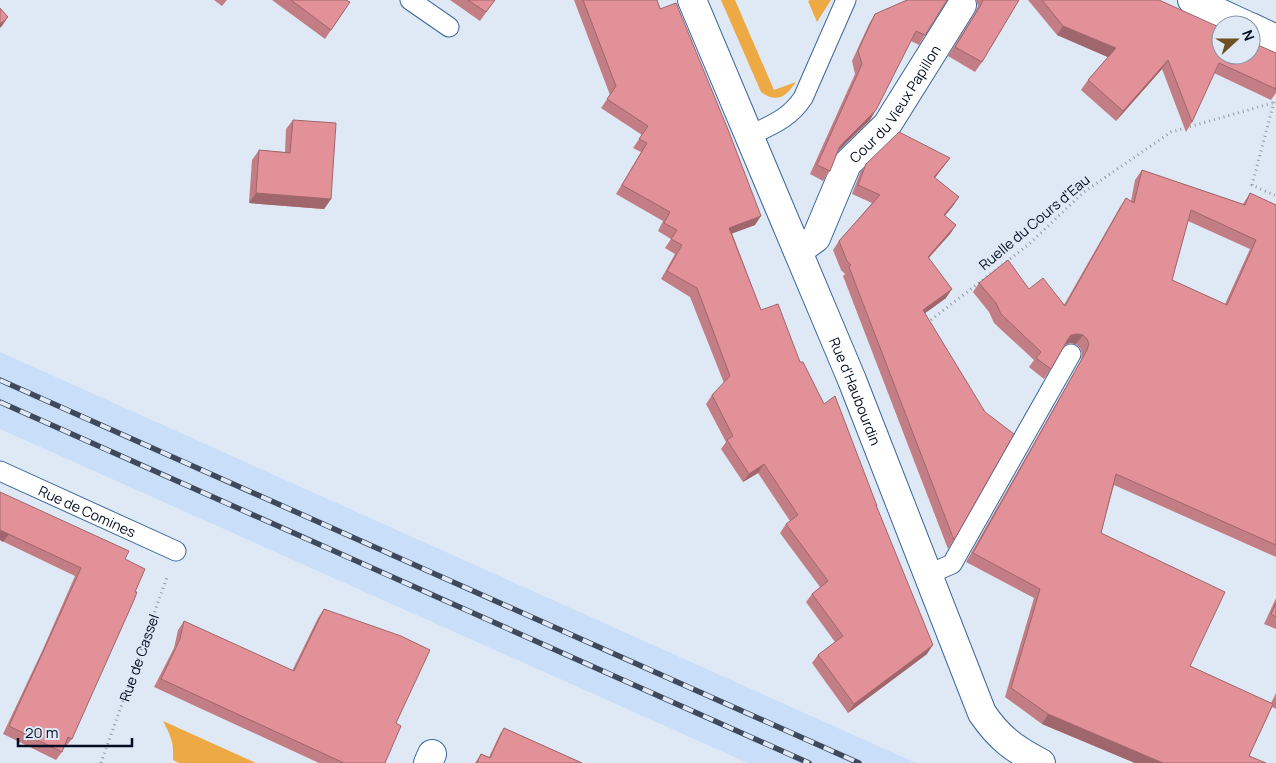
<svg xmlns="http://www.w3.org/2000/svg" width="1276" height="763" font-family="Manrope,sans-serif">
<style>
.built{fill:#c8def9}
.green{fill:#eda944}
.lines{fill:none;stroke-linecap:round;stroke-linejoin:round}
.service-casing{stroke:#38669c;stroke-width:21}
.minor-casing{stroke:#38669c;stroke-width:30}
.secondary-casing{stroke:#38669c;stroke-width:30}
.path{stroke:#8e98a8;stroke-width:3;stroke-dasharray:1 4;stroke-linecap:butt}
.service{stroke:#fff;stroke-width:19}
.minor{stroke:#fff;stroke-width:28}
.secondary{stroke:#fff;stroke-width:28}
.rail-casing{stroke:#3e4a5c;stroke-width:5.5}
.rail{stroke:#dfe9f5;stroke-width:4;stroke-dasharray:11;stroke-linecap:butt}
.wall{fill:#c37d84;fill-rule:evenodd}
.shaded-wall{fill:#9f666b}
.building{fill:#e39199;stroke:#9f666b;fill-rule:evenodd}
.labels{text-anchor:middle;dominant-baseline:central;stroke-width:4;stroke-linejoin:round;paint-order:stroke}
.street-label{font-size:14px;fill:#000c21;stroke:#dfe9f5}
</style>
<rect width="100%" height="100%" fill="#dfe9f5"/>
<path class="built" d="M0,352L916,763H748L0,429Z"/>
<path class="green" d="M721,0H735L774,90L796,82C786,96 778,104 761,92Z
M810,0H831L817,22L808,1Z
M163,721L256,763H179L173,760C174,743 171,736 163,721Z"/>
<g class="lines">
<defs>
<g id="service">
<path d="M410,0L449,27"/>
<path d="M749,136C771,125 789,119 803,98L846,0"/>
<path id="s2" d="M0,471L176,551"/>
<path d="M927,575L952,564L1071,354"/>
</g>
<g id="minor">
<path d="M1192,0L1246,25"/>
<path d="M1251,27L1276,39"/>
<path id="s3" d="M798,251L816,238L847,164L887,125L962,5"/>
<path d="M428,763L432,754"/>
</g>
<g id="secondary">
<path id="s4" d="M692,0L852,380L982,713C999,738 1014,749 1041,763"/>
</g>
</defs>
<use href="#service" class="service-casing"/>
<use href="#minor" class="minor-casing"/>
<use href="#secondary" class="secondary-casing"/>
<g class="path">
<path d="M1274,102L1252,185L1276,196"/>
<path d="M927,323L1028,245L1084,192L1171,132L1276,102"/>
<path id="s1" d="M101,763L167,577"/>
</g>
<use href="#service" class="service"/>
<use href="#minor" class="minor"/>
<use href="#secondary" class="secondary"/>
<defs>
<path id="rail" d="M0,380L859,763
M0,402L809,763"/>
</defs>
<use href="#rail" class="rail-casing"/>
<use href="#rail" class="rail"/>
</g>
<path class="wall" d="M214,0H227L222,6Z
M272,0H346L350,2L325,39Z
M450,0H495L480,21Z
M574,0H657L755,225L732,233L761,310L800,362L877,506L876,507L927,654L848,713L812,663L818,655L835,642L806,602L812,594L820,587L780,533L786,524L790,521L758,473L743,482L721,449L726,442L706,404L712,395L724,383L690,297L661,279L675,254L665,248L671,239L658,231L663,221L616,194L641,152L633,148L642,135L601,108L610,95Z
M907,0L925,35L919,45L911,41L870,120L838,151L830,171L823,181L810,174L855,74L852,61L869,24L875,14Z
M976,0H1019L982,62L975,72L948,56L975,13L978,6Z
M1028,0H1159L1221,55L1276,53V93L1271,100L1214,73L1192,122L1186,132L1162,69L1116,121L1081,90L1088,80L1108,57L1057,35Z
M293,120L331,199L324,209L249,203L252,160L259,150L285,152L286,129Z
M950,158L935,178L959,197L945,216L956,225L950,234L929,258L946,298L925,313L954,540L948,549L843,276L845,274L841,270L833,250L839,241L872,203L852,194L860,173L866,164Z
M1142,170L1243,204L1250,193L1276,205V557L1114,485L1101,533L1190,666L1271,703L1276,693V709L1272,707L1249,756L1266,763H1135L1042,724L1005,697L1034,598L966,562L1081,360L1082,353L1080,348L1076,344L1070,343L1065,345L1051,369L1044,379L1029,367L1034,360L994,323L989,312L973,292L979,283L1029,289L1064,305L1120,207L1126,198L1131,201L1135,180ZM1188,221L1250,249L1225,304L1172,280Z
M0,492L125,559L72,739L66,746H64L62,752L56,760L3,734L43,649L75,576L0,540Z
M1276,598V629L1264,624Z
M324,609L396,723L385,763H319L154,687L174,648L178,630L184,621L292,671L318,618Z
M504,728L582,763H475L481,754L489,757L500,734Z"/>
<path class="shaded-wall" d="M8,17L2,26L0,28V24Z
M1063,26L1116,48L1110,58L1057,35Z
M1168,60L1162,69L1116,121L1123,111Z
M876,110L870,120L836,153L842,144Z
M950,158L944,166L928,186L934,177Z
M256,193L331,199L324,209L249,203Z
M959,197L953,206L938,224L944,215Z
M761,216L755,225L723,237L729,228Z
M956,225L950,234L922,265L928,257Z
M952,289L946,298L917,319L923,310Z
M1077,334L1083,335L1076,344L1070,343L1065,345L1068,339L1071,335Z
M764,464L758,473L743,482L749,474Z
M0,530L9,534L3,542L0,540Z
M933,645L927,654L848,713L854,704Z
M1048,714L1163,763H1135L1042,724Z"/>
<path class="building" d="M291,0H346L350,2L331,30Z
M468,0H495L486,12Z
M583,0H657L660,9L676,3L729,132L761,216L729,228L761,310L778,304L800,362H803L824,404L835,396L877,506L876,505L933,645L854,704L818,655L843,636L812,594L828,581L786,524L798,515L764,464L749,474L727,440L733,436L712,395L730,376L697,288L667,271L682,245L671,239L677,230L664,223L670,212L622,185L647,143L639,139L648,126L607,99L616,86Z
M907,0H947L925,35L916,31L876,110L842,144L839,148L830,171L817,165L862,64L858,51L875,14Z
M983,0H1019L982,62L955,47L982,3Z
M1042,0H1159L1221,28V55H1251V42L1276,53V89L1219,63L1192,122L1168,60L1123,111L1088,80L1116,48L1063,26Z
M0,8L8,17L0,24Z
M293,120L336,123L331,199L256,193L259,150L290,153Z
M899,132L950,158L934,177L959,197L944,215L956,225L928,257L952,289L923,310L985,412L1014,434L954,540L849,267L851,265L847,261L839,241L880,195L858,185L866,164Z
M1142,170L1245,205L1250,193L1276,205V545L1116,474L1101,533L1225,592L1190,666L1273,704L1249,756L1266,763H1163L1048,714L1011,688L1040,589L973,553L1087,350L1089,344L1087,339L1083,335L1077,334L1071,335L1068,339L1051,369L1036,358L1041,352L1001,314L996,303L979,283L1008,260L1029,289L1043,278L1065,306L1126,198L1134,203ZM1191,210L1256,240L1227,305L1172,280Z
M0,492L129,551L125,559L145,569L135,592H137L134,600L72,739L68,737L62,752L9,726L48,641L81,568L0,530Z
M1276,603V617L1271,614Z
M324,609L401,636L430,650L396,723L401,726L385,763H344L161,679L180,639L184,621L294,671Z
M504,728L582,763H477L481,754L490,758Z"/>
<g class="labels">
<g class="street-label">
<text stroke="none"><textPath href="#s3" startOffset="180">Cour du Vieux Papillon</textPath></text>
<text transform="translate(1034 222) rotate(-40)">Ruelle du Cours d'Eau</text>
<text stroke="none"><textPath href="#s4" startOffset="424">Rue d'Haubourdin</textPath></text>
<text stroke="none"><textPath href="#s2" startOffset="96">Rue de Comines</textPath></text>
<text stroke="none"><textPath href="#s1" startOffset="112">Rue de Cassel</textPath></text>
</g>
</g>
<g transform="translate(1236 40) rotate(69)"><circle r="24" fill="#dfe9f5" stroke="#8691a0"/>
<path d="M0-4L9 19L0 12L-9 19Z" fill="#6e5024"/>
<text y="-8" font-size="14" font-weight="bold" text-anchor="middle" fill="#000c21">N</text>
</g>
<path d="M18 738v8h114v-8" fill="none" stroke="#000c21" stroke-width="2.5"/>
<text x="25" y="738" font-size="15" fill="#000c21" stroke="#dfe9f5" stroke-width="4" paint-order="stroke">20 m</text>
</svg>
